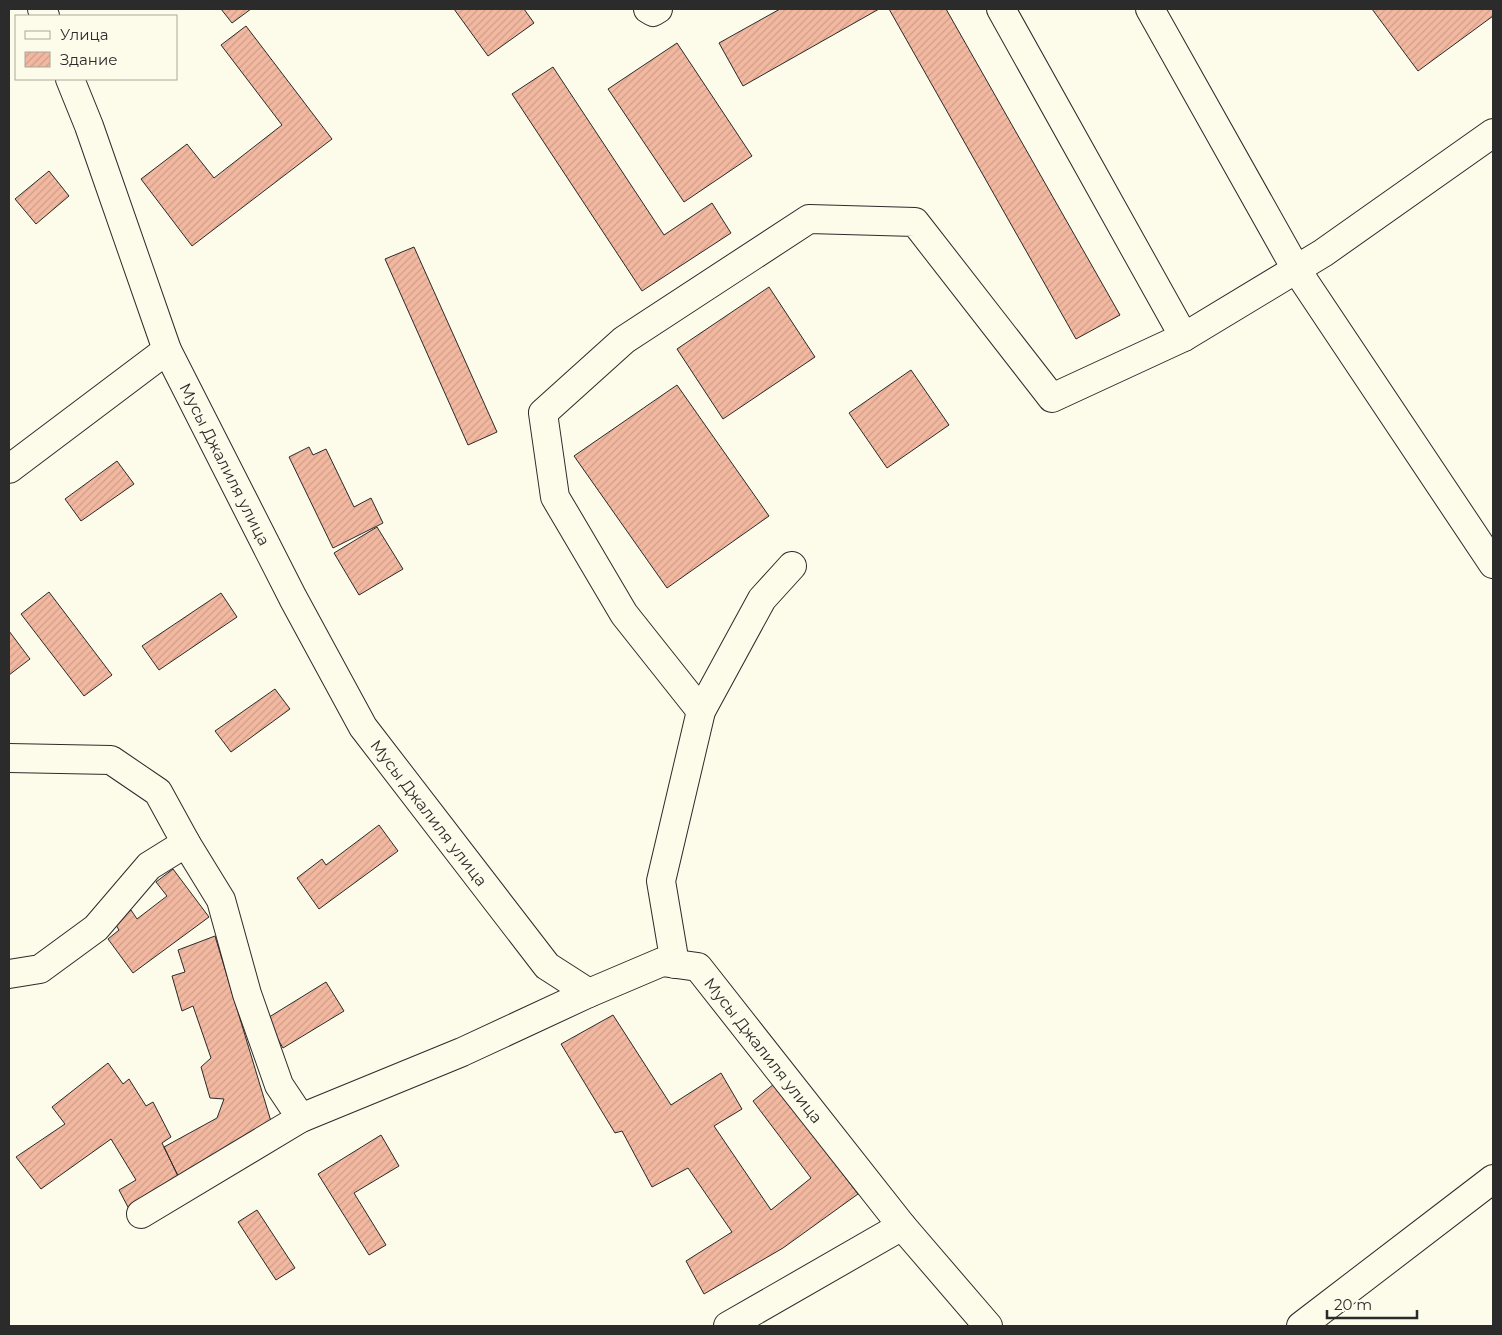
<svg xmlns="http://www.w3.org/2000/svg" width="1502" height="1335" font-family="Montserrat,sans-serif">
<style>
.building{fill:url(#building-hatch);stroke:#2b2b2b}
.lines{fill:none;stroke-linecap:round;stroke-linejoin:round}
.minor-casing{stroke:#2b2b2b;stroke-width:30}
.major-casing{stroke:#2b2b2b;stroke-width:30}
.minor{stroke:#fdfbea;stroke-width:28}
.major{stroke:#fdfbea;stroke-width:28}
.labels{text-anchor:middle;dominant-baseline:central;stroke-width:4;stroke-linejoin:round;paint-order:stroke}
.street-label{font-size:16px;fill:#2b2b2b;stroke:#fdfbea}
</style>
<defs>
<pattern id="building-hatch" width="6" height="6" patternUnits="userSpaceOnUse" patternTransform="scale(1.25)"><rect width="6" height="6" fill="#f2b8a0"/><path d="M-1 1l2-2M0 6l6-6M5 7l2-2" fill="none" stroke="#d09e8a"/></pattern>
</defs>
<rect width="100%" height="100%" fill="#fdfbea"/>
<path class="building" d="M221,9H251L232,23Z
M454,9H524L534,23L488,56Z
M780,9H879L743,86L719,43Z
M889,9H946L1120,315L1076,339Z
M1372,9H1493V16L1418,71Z
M246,26L332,139L192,246L141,179L187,144L214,178L282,125L221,45Z
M677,43L752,156L684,202L608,89Z
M553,67L664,235L712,203L731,233L642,291L512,94Z
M49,171L69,196L36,224L15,199Z
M414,247L497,432L468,445L385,259Z
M769,287L815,357L723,419L677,349Z
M911,370L949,425L887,468L849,413Z
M677,385L769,516L667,588L574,456Z
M309,447L313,455L326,449L354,507L371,498L383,523L333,548L289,457Z
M117,461L134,484L81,521L65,499Z
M377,527L403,569L359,595L334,553Z
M49,592L112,675L84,696L21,614Z
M221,593L237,617L159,670L142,646Z
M9,631L30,659L9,675Z
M275,689L290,709L231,752L215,731Z
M379,825L398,851L319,909L297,878L322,859L326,865Z
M173,869L209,917L133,973L108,939L119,930L114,922L131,910L137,919L167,896L156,882Z
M215,936L273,1128L179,1178L164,1147L217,1118L224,1099L210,1098L201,1067L211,1058L193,1006L182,1011L172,976L185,972L178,950Z
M326,982L344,1011L283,1048L266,1019Z
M613,1015L671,1105L721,1073L742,1109L714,1126L771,1210L811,1178L753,1101L774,1084L858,1194L783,1248L704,1294L686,1261L732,1232L688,1168L652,1187L622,1131L615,1133L561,1044Z
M108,1063L123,1084L129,1079L146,1106L153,1102L171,1137L162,1143L179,1178L129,1209L119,1190L136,1180L111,1139L41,1189L16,1157L65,1124L52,1107Z
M381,1135L399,1166L354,1193L386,1245L369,1255L318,1174Z
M257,1210L295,1268L276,1280L238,1222Z"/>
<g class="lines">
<defs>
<g id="minor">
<path d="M42,9L45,16"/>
<path d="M648,9L653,12L658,9"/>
<path d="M1001,9L1184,337"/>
<path d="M1150,9L1296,269L1493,564"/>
<path id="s1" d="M70,79L89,126L167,350L293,598L363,727L547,966L589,993L662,962L698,967L902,1226L988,1326"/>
<path d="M9,469L167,350"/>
<path d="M701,711L624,614L555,497L543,413L624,340L809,219L915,222L1052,398L1184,337L1323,253L1493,133"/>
<path d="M9,758L111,760L158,792L186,843L221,900L247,994L279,1085L301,1118"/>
<path d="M675,964L661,881L701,711L762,599L792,566"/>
<path d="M9,974L40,969L96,928L149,866L186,843"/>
<path d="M141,1214L301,1118L462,1052L589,993"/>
<path d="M728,1326L902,1226"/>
</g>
<path id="major" d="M1301,1326L1493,1179"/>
</defs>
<use href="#minor" class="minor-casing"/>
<use href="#major" class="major-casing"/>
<use href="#minor" class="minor"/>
<use href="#major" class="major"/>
</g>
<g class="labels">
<g class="street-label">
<text stroke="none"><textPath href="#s1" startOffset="416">Мусы Джалиля улица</textPath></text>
<text stroke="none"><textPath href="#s1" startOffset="821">Мусы Джалиля улица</textPath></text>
<text stroke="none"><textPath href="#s1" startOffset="1286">Мусы Джалиля улица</textPath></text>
</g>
</g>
<rect width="1502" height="1335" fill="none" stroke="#2b2b2b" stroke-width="20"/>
<rect x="15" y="15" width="162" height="65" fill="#fdfbea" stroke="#a9a89e"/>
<rect x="25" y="31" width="25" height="8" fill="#fdfbea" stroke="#a9a89e"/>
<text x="60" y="40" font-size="15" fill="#2b2b2b">Улица</text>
<rect x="25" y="52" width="25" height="15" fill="url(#building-hatch)" stroke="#a9a89e"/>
<text x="60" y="65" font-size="15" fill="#2b2b2b">Здание</text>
<path d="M1327 1310v8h90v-8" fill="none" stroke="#2b2b2b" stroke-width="2.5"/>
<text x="1334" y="1310" font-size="15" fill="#2b2b2b" stroke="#fdfbea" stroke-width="4" paint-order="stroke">20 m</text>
</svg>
